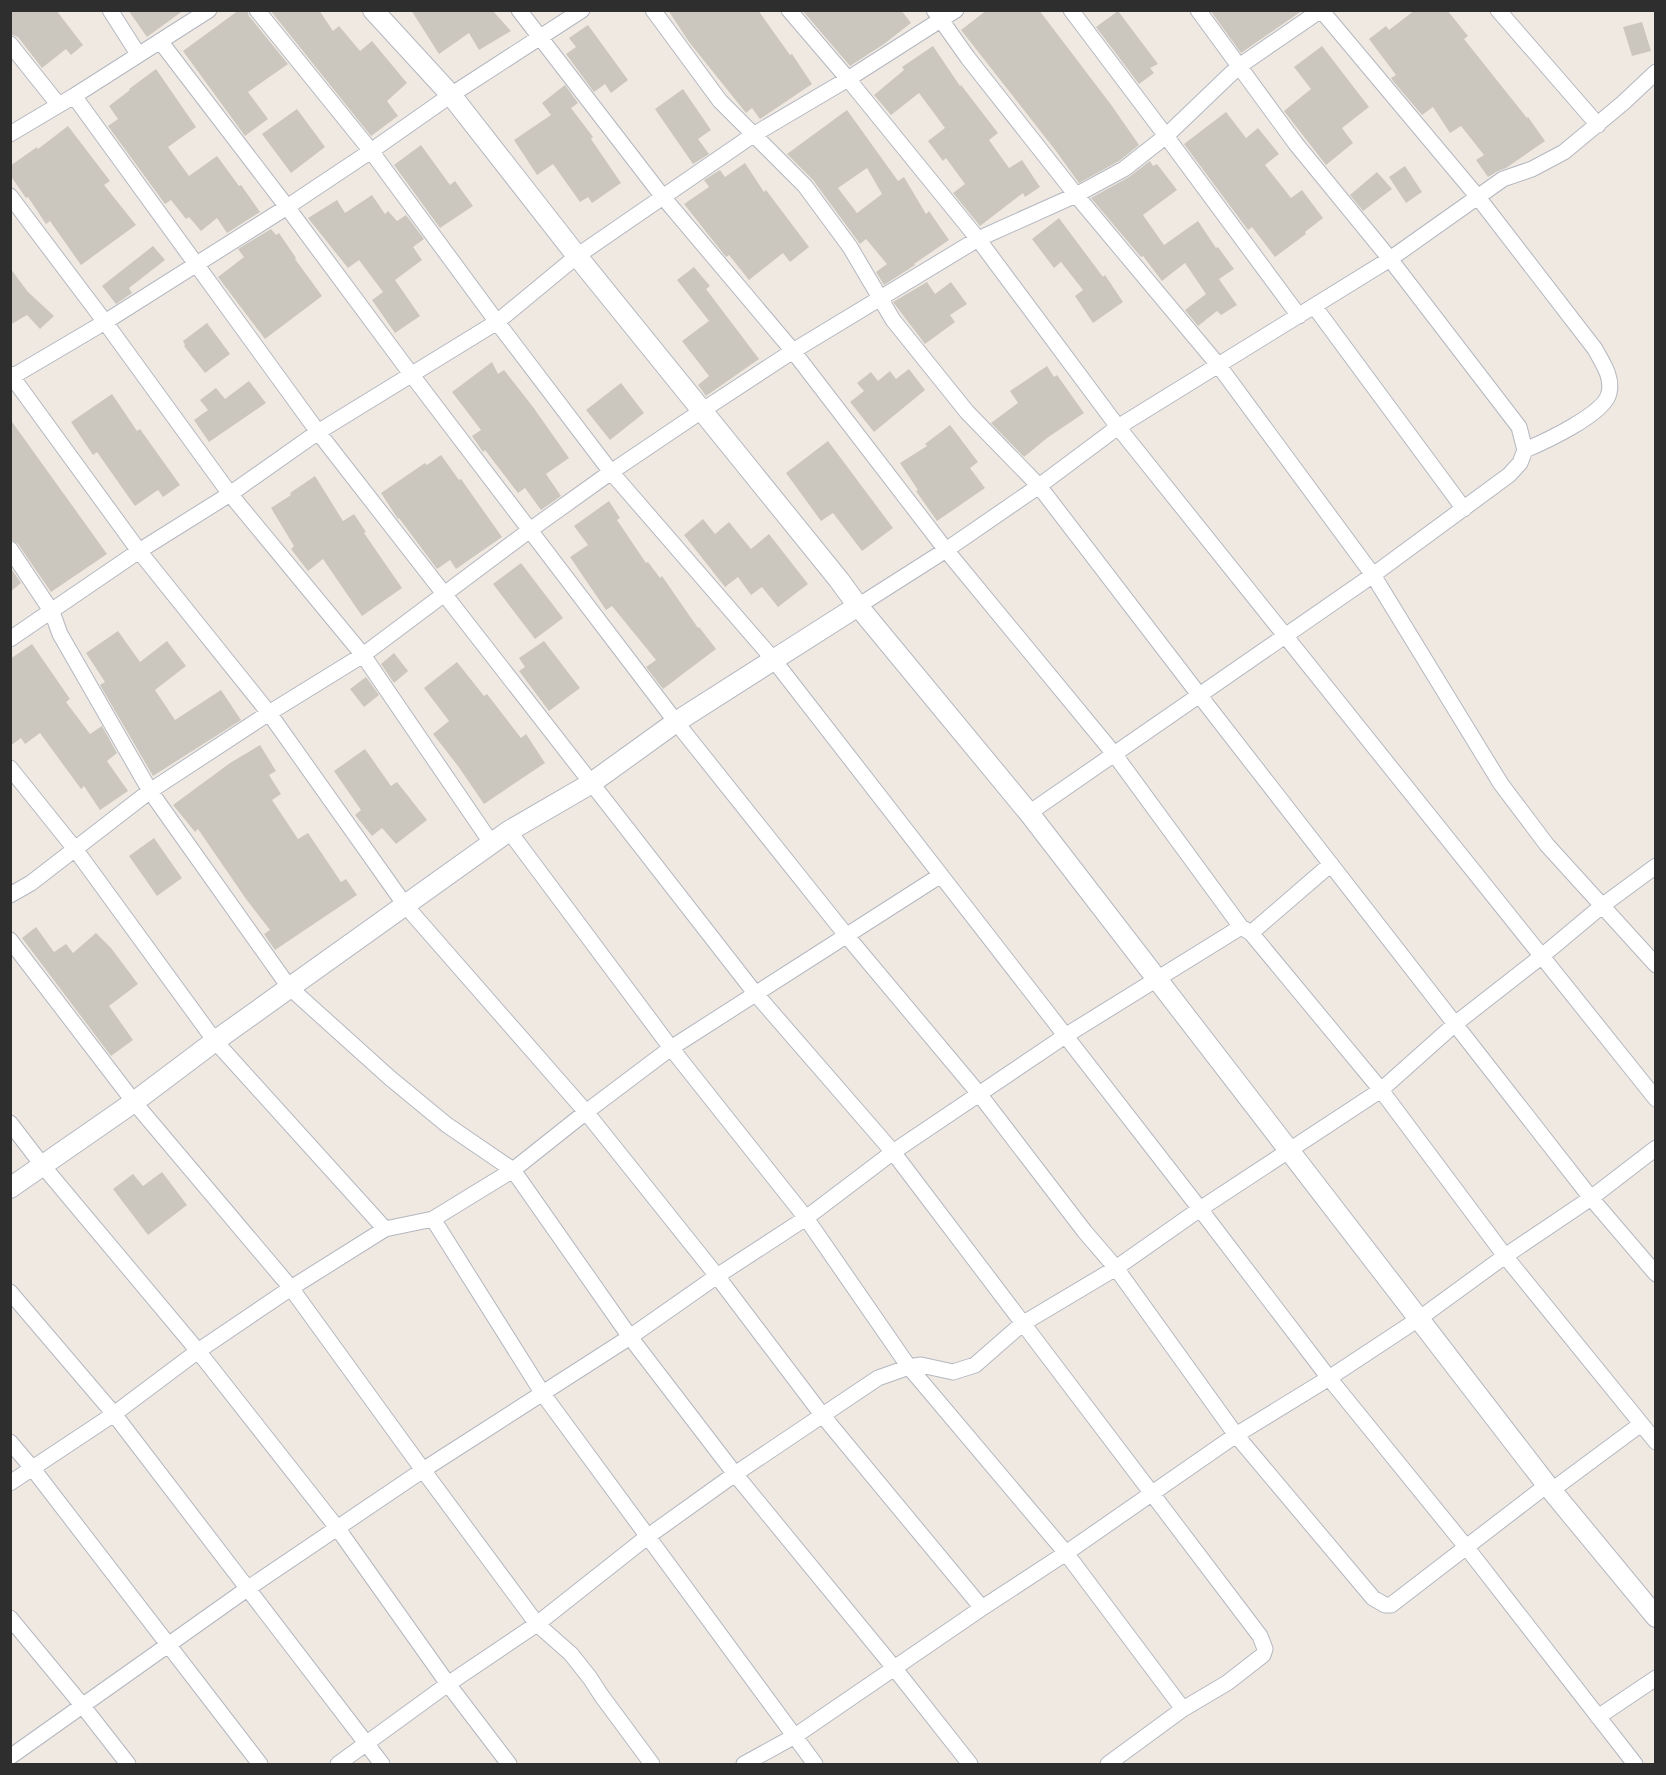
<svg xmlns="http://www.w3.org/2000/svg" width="1666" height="1775" font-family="'PT Sans Narrow',sans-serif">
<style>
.building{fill:#cbc7bf;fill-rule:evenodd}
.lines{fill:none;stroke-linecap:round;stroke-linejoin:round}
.minor-casing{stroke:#b4b7c1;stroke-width:17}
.tertiary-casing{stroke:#b4b7c1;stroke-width:22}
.minor{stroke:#fff;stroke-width:15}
.tertiary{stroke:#fff;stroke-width:20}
</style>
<rect width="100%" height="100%" fill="#efe9e1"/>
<path class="building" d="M10,10H56L83,45L71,55L66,49L42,68L18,37L10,34Z
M128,10H184L147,37Z
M239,10H247L249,16L288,64L248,92L268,119L245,136L183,51Z
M270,10H319L333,31L339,26L360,51L372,41L407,83L387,101L398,116L371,136Z
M411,10H492L511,31L479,50L469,33L439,54Z
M668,10H758L790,55L792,54L812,84L760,119L752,108L746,113L689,42Z
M802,10H901L911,23L884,44L850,66Z
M987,10H1039L1112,106L1139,145L1119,161L1079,183L1056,151L961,30Z
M1210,10H1303L1241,53Z
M1415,10H1447L1468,36L1464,39L1527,118L1528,117L1545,141L1506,168L1498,171L1488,177L1476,160L1484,155L1461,126L1450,133L1433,107L1422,115L1393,81L1391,78L1396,75L1369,39L1386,26L1389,30Z
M1118,11L1158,64L1150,68L1154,73L1139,84L1096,27Z
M1642,22L1651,51L1632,56L1623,27Z
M588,25L628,80L611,93L605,84L594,92L566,54L576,47L569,38Z
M933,46L960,86L961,85L998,133L989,140L1009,168L1022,160L1040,187L1025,197L1023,193L980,226L953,193L965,184L946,158L943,161L928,141L945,128L919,93L891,115L874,95L904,70L902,67Z
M1322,46L1369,107L1342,128L1353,143L1326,165L1284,111L1311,89L1294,67Z
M156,69L196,127L168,147L189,176L217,156L239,186L241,185L260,212L227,233L217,218L201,231L189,217L186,219L171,200L165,204L108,126L118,119L109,106L130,90L129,89Z
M565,85L578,103L571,108L593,137L591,139L621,183L592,203L588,197L580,202L553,164L537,175L514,140L551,115L542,103Z
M683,89L711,130L698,139L709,154L693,164L655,109Z
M297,109L325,147L291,173L262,134Z
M847,110L898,181L904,177L926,214L929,211L949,240L914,264L915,265L884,285L876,272L887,264L866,239L860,244L813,180L787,154ZM867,168L882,194L857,213L838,188Z
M1226,112L1246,138L1258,128L1279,154L1265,165L1291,198L1302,190L1323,218L1305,232L1306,234L1275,257L1252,227L1248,230L1184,144Z
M68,126L110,181L104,185L136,225L81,265L50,221L46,224L28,197L26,198L10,175V166L37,147L38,149Z
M421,145L450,185L455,181L473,206L440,228L394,165Z
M1150,161L1153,166L1157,164L1177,190L1143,215L1164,245L1198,221L1216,248L1218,247L1234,269L1219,279L1237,305L1221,315L1217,311L1198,326L1185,310L1206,294L1185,263L1162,281L1143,256L1141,257L1091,198L1129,177Z
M745,163L764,192L766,190L809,247L790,262L783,253L749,280L729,255L726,257L684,204L709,187L704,180L720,170L725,177Z
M1405,166L1422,192L1406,203L1389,177Z
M1377,172L1392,189L1363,211L1350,195Z
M372,195L385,214L388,211L397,221L406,215L424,239L413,247L422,260L395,280L420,316L395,333L372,300L383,292L359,260L348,268L308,218L337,200L345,213Z
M1059,218L1103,277L1105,275L1123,302L1093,323L1075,296L1083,290L1061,262L1054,268L1032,239Z
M271,229L276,235L279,233L296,258L295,259L322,296L265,339L218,277L244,257L238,249Z
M153,246L165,260L129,288L132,293L116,304L102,286Z
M694,267L710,286L706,289L759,359L706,396L698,385L709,376L682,341L709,321L677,280Z
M10,268L28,292L54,316L40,329L27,315L10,325Z
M927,282L935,294L951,282L967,304L950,315L955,322L925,344L893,302Z
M207,323L230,354L205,373L184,346L185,345L183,341Z
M492,362L498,374L504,370L533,407L569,458L546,474L561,496L541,510L525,488L518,493L485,450L483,452L472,436L481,430L452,392Z
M1047,366L1054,377L1057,375L1084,413L1047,438L1024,457L991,423L1018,403L1010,391Z
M909,369L925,390L874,432L850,402L864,391L857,383L871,372L878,381L890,371L896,379Z
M249,381L266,403L209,442L194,420L208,410L200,400L216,388L225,399Z
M621,383L644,413L610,440L586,410Z
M112,394L137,431L140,429L180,485L163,497L158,490L135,506L97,452L93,455L71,422Z
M10,419L107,554L51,592L18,544L10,539Z
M950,425L978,462L970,468L985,488L937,521L916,491L918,490L900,463L927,446L925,444Z
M828,441L893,528L862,551L833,513L821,521L786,473Z
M441,455L459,480L461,479L502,537L456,569L450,560L437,569L399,518L398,519L381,493L425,463L427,465Z
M315,476L343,521L354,514L366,532L364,533L402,588L362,616L323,559L308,571L291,549L294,546L271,508L291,495L290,493Z
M609,501L620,518L617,520L646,563L648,562L660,578L662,576L698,628L699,627L716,649L663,689L646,667L656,660L612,606L606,610L570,557L588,545L574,526Z
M703,519L715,534L729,522L751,549L769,534L808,584L778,607L762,587L751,595L738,577L725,587L684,535Z
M521,563L563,618L535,639L493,584Z
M10,567L21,583L10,592Z
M118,631L140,662L167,641L186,666L155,690L175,720L221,690L241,720L153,776L100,685L105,682L86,653Z
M544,641L580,688L549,711L519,671L525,667L519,658Z
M32,644L70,699L66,702L90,734L102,726L117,753L107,761L128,791L100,810L84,786L81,789L40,733L25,744L21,738L10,746V659Z
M394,653L408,671L394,683L381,664Z
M457,662L484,696L487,694L521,738L526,734L545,763L484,804L458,766L433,734L449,721L424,688Z
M366,677L379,695L364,707L350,689Z
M260,745L276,771L269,775L281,794L272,800L298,839L308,833L341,882L346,879L357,895L275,950L264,934L270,930L246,899L198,829L195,832L173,805L230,763Z
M365,749L391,786L397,782L427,820L396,844L382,828L372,836L355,815L361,810L334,771Z
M154,838L182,878L157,896L129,856Z
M36,927L54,952L66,944L73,953L96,933L111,948L138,984L109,1006L133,1040L111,1056L22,938Z
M162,1172L187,1205L148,1235L113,1189L133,1174L143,1186Z"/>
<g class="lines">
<defs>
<path id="minor" d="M110,10L138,54
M257,10L371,151L497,322L611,472L773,659L1200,1209L1329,1378L1467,1548L1635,1764
M519,10L663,197L793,351L946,550L1115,755L1241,927L1251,933L1381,1090L1505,1256L1656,1442
M653,10L720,101L805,186L850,247L893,320L967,412L1039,486L1200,696L1455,1024L1591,1198L1656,1274
M789,10L848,79L978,239L1118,427L1656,1099
M934,10L968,58L1076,195L1219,366L1373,575L1501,784L1547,845L1656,965
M1071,10L1166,136L1299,316
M1321,10L1477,196L1595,349C1602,362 1613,377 1609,393C1605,414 1544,442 1525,450
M1498,10L1598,125
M160,41L287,207L411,374L676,722L846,935L980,1095L1085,1232L1116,1268L1236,1435L1373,1598L1385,1605H1391L1547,1485
M10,44L58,104
M74,96L318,432L755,993L893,1152L1260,1636L1265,1649L1263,1655L1227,1683L1183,1709L1108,1764
M10,134L74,96L209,10
M10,196L105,322L230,494L363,655L492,844
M1314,306L1464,509
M10,374L139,551L269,713L405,905L586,1112L717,1276L823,1416L982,1608
M10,378L105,322L287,207L371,151L451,95L582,10
M10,549L52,612L60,634L150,791L289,987L390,1078L447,1125L513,1170L630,1337L735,1474L895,1669L970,1764
M858,606L946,550L1039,486L1118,427L1390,259L1503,179L1532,169L1564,152L1623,103L1656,72
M10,639L139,551L230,494L318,432L497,322L577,256L753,135L848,79L956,10
M10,768L75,849L215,1041L385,1229
M1029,813L1373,575L1509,475L1520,463L1525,450L1519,427L1390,259L1296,144L1198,10
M509,831L671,1048L806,1218L909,1367L1066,1553L1183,1709
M10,895L31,883L150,791L269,713L363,655L530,530L611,472L703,410L793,351L978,239L1076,195L1124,169L1166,136L1238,67L1321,10
M1251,933L1331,864
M10,940L134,1102L291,1288L423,1470L537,1624L571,1654L590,1678L601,1695L652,1764
M10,1123L43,1166L198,1351L338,1529L448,1684L509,1764
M433,1219L543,1394L815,1764
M10,1292L114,1414L382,1764
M10,1442L33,1469L260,1764
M10,1483L114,1414L198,1351L291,1288L385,1229L433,1219L513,1170L586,1112L671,1048L941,875
M1552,1490L1641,1424
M10,1618L82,1705L128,1764
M1598,1717L1656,1678
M10,1757L247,1589L423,1470L630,1337L717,1276L806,1218L893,1152L1065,1036L1241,927
M338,1764L448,1684L537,1624L647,1537L735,1474L878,1378L909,1367L921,1365L953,1372L975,1365L1022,1324L1116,1268L1200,1209L1381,1090L1455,1024L1542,956L1603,905L1656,866
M744,1764L795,1736L982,1608L1066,1553L1236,1435L1329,1378L1420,1318L1505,1256L1591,1198L1656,1148"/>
<path id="tertiary" d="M373,10L451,95L577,256L839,580L858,606L1029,813L1547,1485L1656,1617
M10,1188L134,1102L215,1041L509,831L590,784L676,722L858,606"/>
</defs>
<use href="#minor" class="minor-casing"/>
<use href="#tertiary" class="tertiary-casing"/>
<use href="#minor" class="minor"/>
<use href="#tertiary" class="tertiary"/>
</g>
<rect width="1666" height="1775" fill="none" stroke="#2e2e2e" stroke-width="24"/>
</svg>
